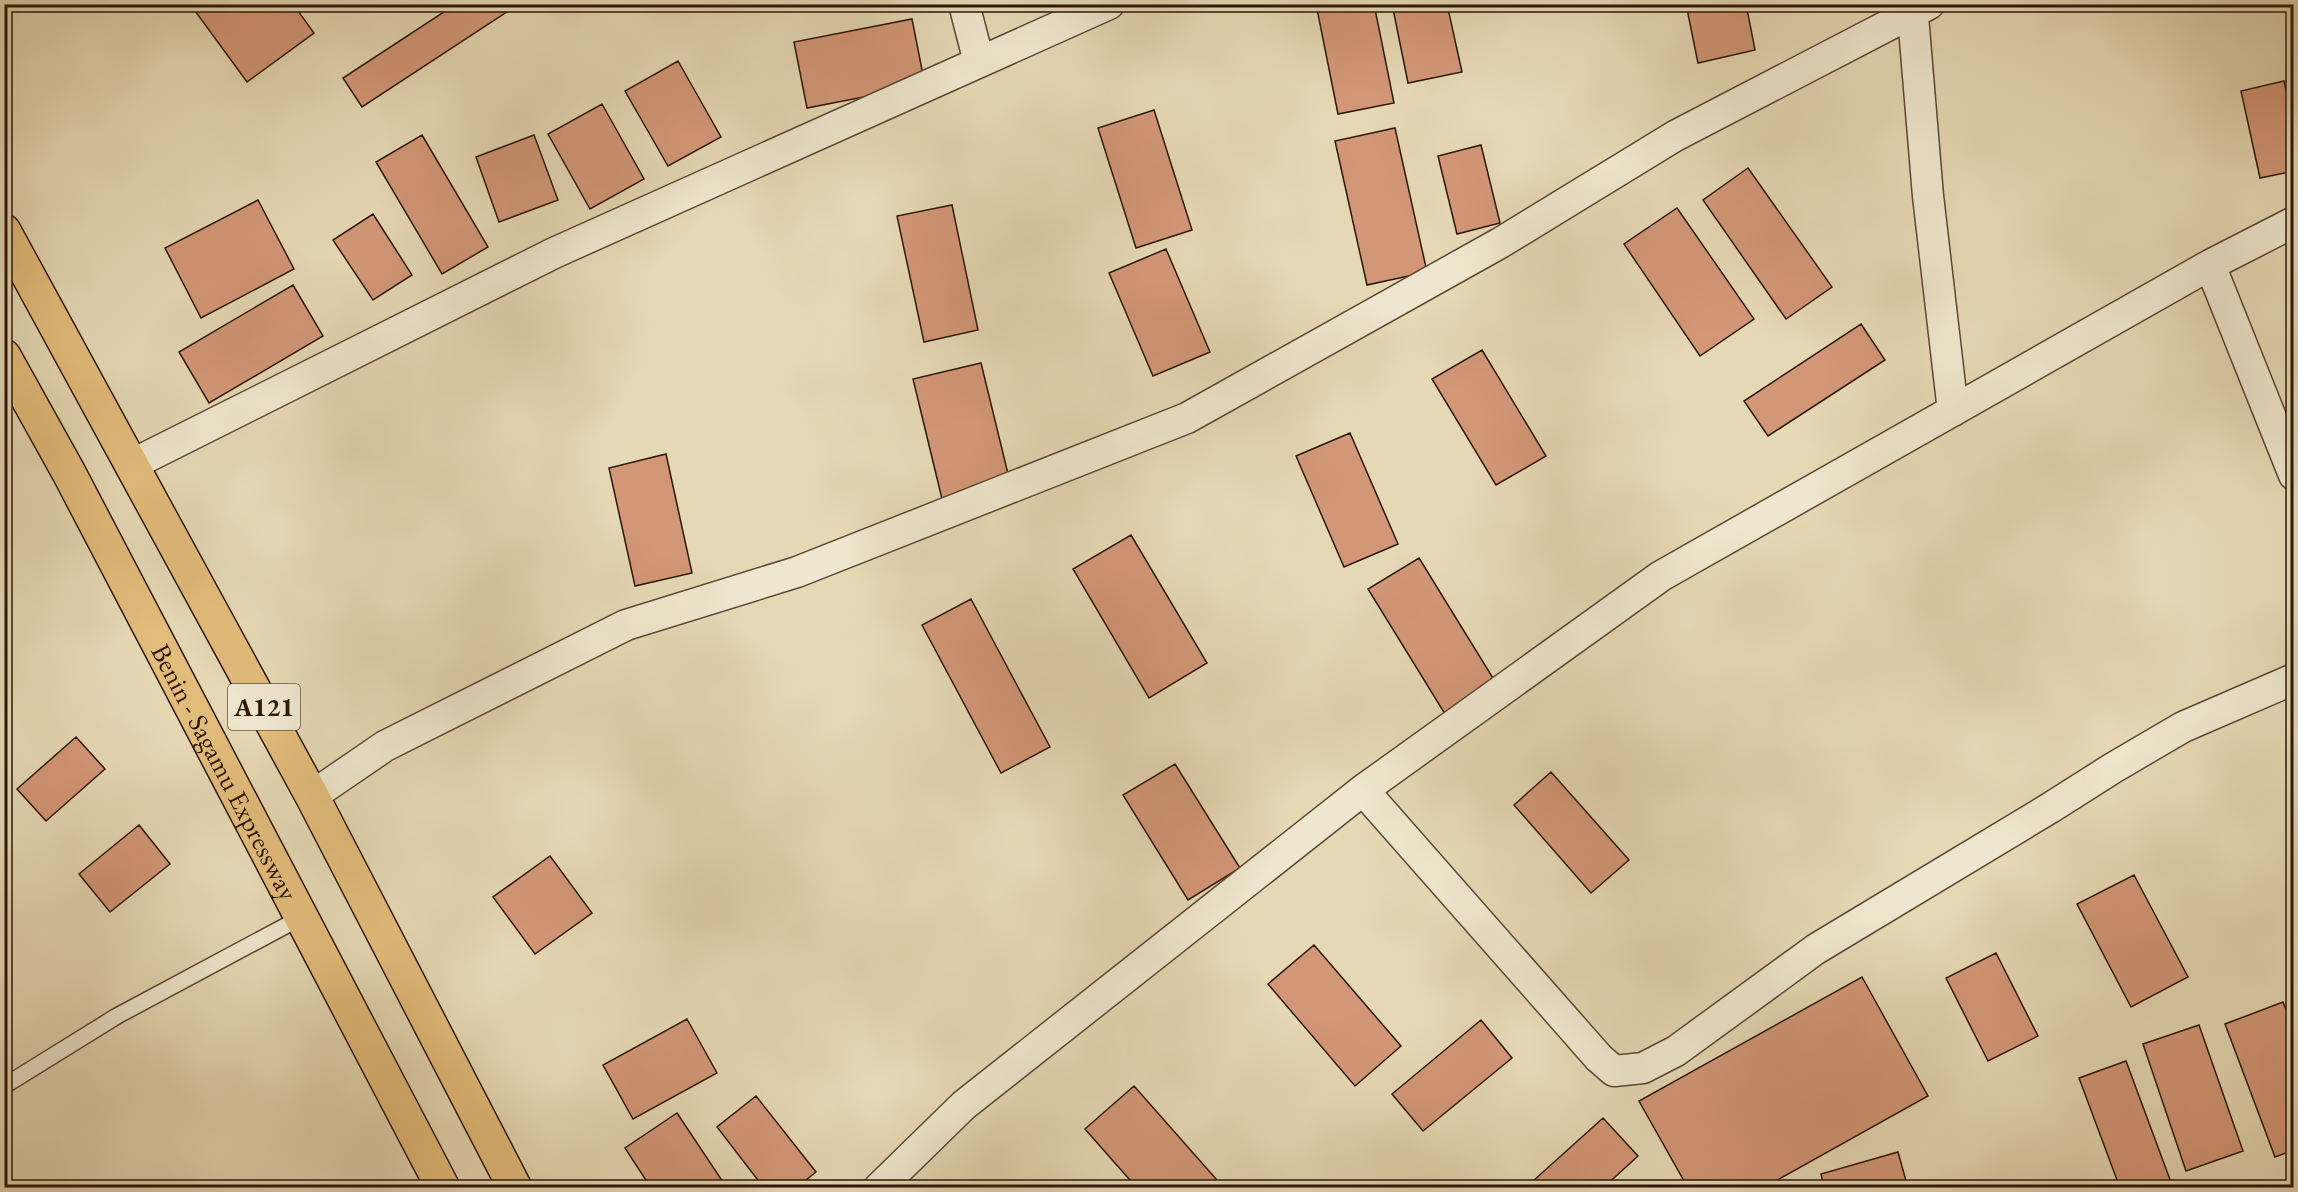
<svg xmlns="http://www.w3.org/2000/svg" width="2298" height="1192" font-family="'EB Garamond',serif">
<style>
.building{fill:#d29777;stroke:#2d1709;stroke-width:1.5}
.lines{fill:none;stroke-linecap:round;stroke-linejoin:round}
.service-casing{stroke:#5b4734;stroke-width:18}
.minor-casing{stroke:#5b4734;stroke-width:33}
.trunk-casing{stroke:#2d1709;stroke-width:36}
.service{stroke:#eee6ce;stroke-width:15}
.minor{stroke:#eee6ce;stroke-width:30}
.trunk{stroke:#e2bc7a;stroke-width:33}
.labels{text-anchor:middle;dominant-baseline:central;stroke-width:4.5;stroke-linejoin:round;paint-order:stroke}
.shield{fill:#eee6ce;stroke:#675544;stroke-width:1.5}
.shield-label{font-size:26px;font-weight:bold;fill:#2d1709}
.street-label{font-size:27px;fill:#2d1709;stroke:#eee6ce}
</style>
<rect width="100%" height="100%" fill="#e5d8b4"/>
<filter id="stains"><feTurbulence type="fractalNoise" baseFrequency=".00333" numOctaves="4"/><feColorMatrix values="0 0 0 0 .2 0 0 0 0 .09 0 0 0 0 .02 0 0 0 .5 -.17"/></filter>
<radialGradient id="worn" r=".72"><stop offset=".6" stop-color="#630" stop-opacity="0"/><stop offset="1" stop-color="#630" stop-opacity=".3"/></radialGradient>
<path class="building" d="M190,4H293L314,33L247,82Z
M456,4H519L362,107L343,78Z
M1316,4H1374L1394,103L1338,114Z
M1392,4H1447L1462,72L1408,83Z
M1686,4H1746L1755,50L1698,63Z
M912,19L925,85L807,108L794,42Z
M678,61L721,137L668,166L625,91Z
M2284,81L2294,126V171L2260,178L2241,91Z
M602,104L644,179L590,209L548,134Z
M1154,110L1192,230L1136,248L1098,128Z
M1395,128L1427,272L1367,285L1335,141Z
M422,135L488,247L442,274L376,162Z
M534,135L558,200L499,222L476,157Z
M1481,145L1500,223L1457,234L1438,156Z
M1748,168L1832,287L1786,319L1703,200Z
M258,200L294,269L201,318L165,248Z
M952,205L978,330L924,342L897,216Z
M1677,208L1754,319L1700,356L1624,244Z
M373,214L412,275L373,300L333,240Z
M1166,249L1210,352L1153,376L1109,273Z
M293,285L323,336L209,403L179,352Z
M1861,324L1885,360L1768,436L1744,401Z
M1482,350L1546,456L1496,485L1432,379Z
M981,363L1011,486L943,503L913,379Z
M1350,433L1398,544L1344,567L1296,456Z
M666,454L692,573L635,586L609,468Z
M1131,535L1207,663L1149,698L1073,569Z
M1419,558L1496,683L1445,714L1368,589Z
M971,599L1050,747L1001,773L922,625Z
M76,737L105,769L46,821L17,789Z
M1175,764L1240,868L1188,900L1123,795Z
M1551,772L1629,860L1591,893L1514,805Z
M139,825L170,864L110,912L79,874Z
M550,856L592,913L535,954L493,897Z
M2134,875L2188,977L2131,1007L2077,904Z
M1314,945L1401,1046L1355,1086L1268,984Z
M1996,953L2038,1036L1988,1061L1946,978Z
M1862,977L1928,1096L1763,1188H1688L1639,1101Z
M2283,1002L2294,1029V1150L2275,1157L2225,1024Z
M687,1019L717,1073L633,1119L603,1065Z
M1481,1020L1512,1058L1423,1131L1392,1094Z
M2199,1025L2243,1151L2186,1171L2143,1044Z
M2126,1061L2172,1185L2166,1188H2120L2079,1078Z
M1134,1086L1224,1188H1137L1085,1129Z
M756,1096L816,1172L796,1188H764L717,1127Z
M677,1113L727,1188H651L625,1148Z
M1603,1118L1638,1156L1603,1188H1538L1533,1181Z
M1898,1152L1908,1188H1824L1821,1174Z"/>
<g class="lines">
<defs>
<path id="service" d="M4,1086L117,1016L302,917"/>
<path id="minor" d="M964,4L979,62
M1912,4L1928,196L1953,411
M2210,265L2294,475
M133,464L554,253L1109,4
M1363,790L1599,1058L1614,1071L1643,1068L1676,1051L1816,949L2050,808L2113,768L2183,727L2294,679
M312,796L385,746L626,625L797,572L1187,418L1500,243L1675,136L1929,4
M879,1188L964,1105L1363,790L1661,576L2210,265L2294,222"/>
<g id="trunk">
<path d="M4,231L312,796L515,1188"/>
<path id="s1" d="M4,356L69,473L443,1188"/>
</g>
</defs>
<use href="#service" class="service-casing"/>
<use href="#minor" class="minor-casing"/>
<use href="#trunk" class="trunk-casing"/>
<use href="#service" class="service"/>
<use href="#minor" class="minor"/>
<use href="#trunk" class="trunk"/>
</g>
<g class="labels">
<rect class="shield" x="228" y="684" width="72" height="46" rx="4.5"/>
<g class="shield-label">
<text x="264" y="707">A121</text>
</g>
<g class="street-label">
<text stroke="none"><textPath href="#s1" startOffset="471">Benin - Sagamu Expressway</textPath></text>
</g>
</g>
<rect width="2298" height="1192" fill="none" stroke="#e5d8b4" stroke-width="24"/>
<rect x="6" y="6" width="2286" height="1180" fill="none" stroke="#2d1709" stroke-width="3"/>
<rect x="12" y="12" width="2274" height="1168" fill="none" stroke="#2d1709" stroke-width="1.5"/>
<rect width="100%" height="100%" filter="url(#stains)"/>
<rect width="100%" height="100%" fill="url(#worn)"/>
</svg>
